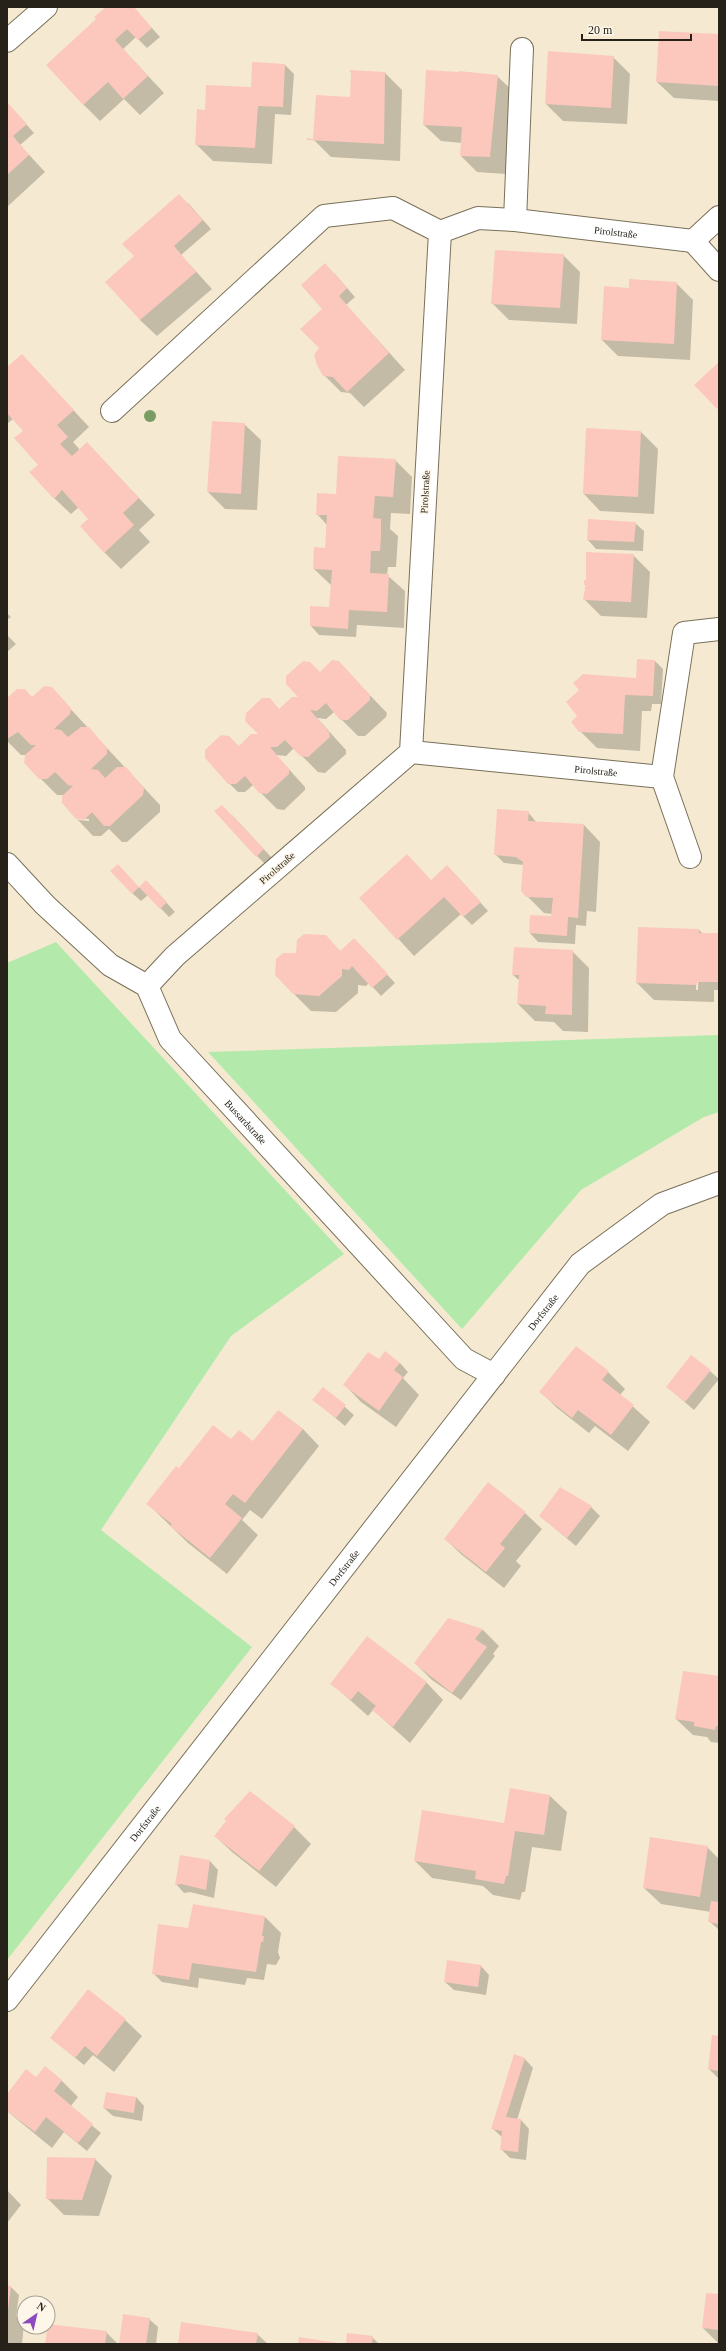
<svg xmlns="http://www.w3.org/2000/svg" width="726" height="2351" font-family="Georgia,serif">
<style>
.green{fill:#b3eaac}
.shadow{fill:#0003;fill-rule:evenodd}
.building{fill:#fcc8be}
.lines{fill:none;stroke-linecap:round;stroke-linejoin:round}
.minor-casing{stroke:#79705a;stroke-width:24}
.minor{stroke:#fff;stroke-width:22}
.tree{fill:#789c63}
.labels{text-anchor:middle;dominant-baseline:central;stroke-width:3;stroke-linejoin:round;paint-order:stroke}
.street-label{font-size:10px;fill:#262219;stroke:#fef7e9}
</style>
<rect width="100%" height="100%" fill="#f5ead1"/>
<path class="green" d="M56,942L344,1254L231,1336L101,1530L252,1647L7,1960V963Z
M719,1035V1112L704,1117L581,1190L462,1329L208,1052Z"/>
<path class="shadow" d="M107,7H133L160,37L147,48L136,37L123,49L164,93L140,115L124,99L100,121L83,104L97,19Z
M719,35V101L674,98L657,82Z
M613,57L630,74L627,124L563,121L546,104Z
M253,63L285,65L294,74L291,115L275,114L272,164L213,161L196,144L206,111L252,88Z
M350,71L385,73L402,90L400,161L331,157L314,140L351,98L352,73Z
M497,76L514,92L506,174L477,172L461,156L462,143L441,141L424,125Z
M7,103L34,133L20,145L45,172L7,207Z
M188,203L211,229L181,255L212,289L157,336L140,320L135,256Z
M563,255L580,272L577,324L509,320L492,303Z
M334,273L355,297L346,305L405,370L364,407L350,393L341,392L324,375L320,348Z
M676,283L693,300L690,360L618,356L602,340Z
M7,369L38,372L89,427L73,442L80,450L87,443L155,515L139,530L150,542L121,569L104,552L89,519L79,507L71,514L54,498L24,431L13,419L7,424Z
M244,424L261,440L257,510L225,509L208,492Z
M587,430L641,432L658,449L654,514L600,511L584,494Z
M395,460L412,477L410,514L391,513L390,529L398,536L397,552L396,567H388L387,575L405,591L404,628L357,625L356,637L319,635L311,626L330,609L332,586L314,569L326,549L327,525L317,514L337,495Z
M635,523L644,531L643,551L596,549L588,540Z
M587,553L633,555L650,572L647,618L601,616L584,599L588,569Z
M7,613L11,617L7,620Z
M7,635L16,644L7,652Z
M655,661L663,669L661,704H652L651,711H642L640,751L597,748L580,731L579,716L637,679Z
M338,662L387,713L386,717L365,736H358L334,712L326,719L317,718L346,750V754L325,773L318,772L294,748L286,756L276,755L305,787V790L284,810L277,809L253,785L245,792H238L229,783L239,747L297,730L300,698L320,673Z
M51,688L160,805V812L127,842H122L109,829L101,836H93L78,820L89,821V819L78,818V820L63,803V795H57L40,778L26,755H21L7,741V699L32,698Z
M528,812L537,823L584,825L600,842L596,912L587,911L586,926L576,925L575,944L538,942L530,933L531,916L552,917V914L544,913L527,896L524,865L504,863L496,855Z
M231,814L272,858L265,864L257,856Z
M456,875L488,911L472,925L461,914L414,956L361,898Z
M138,887L155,890L175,912L169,917L148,895L141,901L132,893Z
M699,930L703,934L719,935V990H714V1002L654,1000L637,983ZM697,949H699L698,990H696Z
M325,936L341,952L362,948L395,983L381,996L369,983L366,986L358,985V993L336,1012L311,1011L294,994L297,954Z
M572,951L589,968L588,1032L563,1031L554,1022L535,1021L518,1004L520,981L513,975Z
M576,1347L608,1372L625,1389L620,1395L650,1422L628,1451L595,1426L589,1433L557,1408L541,1392Z
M400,1363L408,1372L403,1378L419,1395L396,1427L361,1402L345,1385L384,1364Z
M710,1371L719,1379L694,1410L667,1387Z
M323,1388L354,1415L345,1426L314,1400Z
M279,1411L303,1429L319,1446L262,1519L250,1510L242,1520L258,1535L227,1574L188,1543L148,1504L184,1473L231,1441L254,1443Z
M560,1489L591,1507L600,1516L576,1546L540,1516Z
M525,1513L542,1529L516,1561L521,1566L504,1588L462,1555L445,1539Z
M449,1619L483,1630L499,1646L493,1654L495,1656L461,1700L432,1680L415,1663Z
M368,1638L427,1683L443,1700L410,1743L373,1710L368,1716L332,1684Z
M719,1677V1743L711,1742L707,1737L693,1735L676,1719Z
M511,1789L550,1796L567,1812L561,1851L532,1847L525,1892H522L520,1900L493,1895L483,1886L432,1878L415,1861L505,1824Z
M250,1792L294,1827L311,1844L276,1887L232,1852L215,1836Z
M707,1847L719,1859V1930L709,1921L711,1912L661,1904L644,1888Z
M210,1861L218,1870L214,1898L190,1892L184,1893L176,1884Z
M265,1917L281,1933L278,1952L280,1958L276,1965L267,1964L264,1980L247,1978L245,1985L199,1978L198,1988L162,1982L153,1973L189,1930Z
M481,1966L489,1975L486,1995L454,1990L445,1982Z
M125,2020L142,2036L114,2072L93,2055L84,2065L51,2038Z
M719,2037V2079L709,2069Z
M515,2056L525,2059L533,2068L517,2120H521L529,2129L526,2160L510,2158L501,2149L502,2137L492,2128Z
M36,2079L61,2080L78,2097L70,2107L101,2133L87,2151L64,2132L52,2148L7,2111V2095Z
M136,2097L144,2106L142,2121L113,2116L104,2108Z
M95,2159L112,2176L99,2216L64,2215L47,2198Z
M7,2190L21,2205L7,2223Z
M7,2286L11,2287L19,2295L16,2316L24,2323L22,2344H7Z
M719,2295V2344L703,2328Z
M149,2319L158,2327L156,2344H120Z
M106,2332L118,2344H46Z
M257,2334L268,2344H179Z
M372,2337L379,2344H347Z"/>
<path class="building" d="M106,7H134L152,28L138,40L127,29L115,40L148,76L123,99L108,82L83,105L46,65L96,19L94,17Z
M659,31L719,34V86L656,82Z
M548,51L614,56L611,108L545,104Z
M252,62L285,64L283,107L258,106L255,148L195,145L197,109L205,110L206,85L251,87Z
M349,70L385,72L384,144L307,140V138L313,139L316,95L350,97L351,72Z
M426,70L459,72V71L498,75L490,157L460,156L462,127L423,125Z
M7,102L27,124L13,136L29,155L7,175Z
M179,194L203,220L174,246L196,272L140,320L105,282L134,256L122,244Z
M495,250L564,254L560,308L491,304Z
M325,263L347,288L339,296L389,353L347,392L333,377L323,376L317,365L314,355L319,348L300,329L322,309L301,285Z
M629,279L677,282L674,344L601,340L604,286L629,288Z
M22,354L74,410L57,425L68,437L60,444L72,456L87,442L139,498L123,513L134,525L104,553L80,526L88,519L62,490L54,499L29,472L38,465L14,438L23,431L7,413V367Z
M719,362V407L717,409L694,385Z
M212,421L245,423L241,494L207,492Z
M586,428L641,431L638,497L583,494Z
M338,456L396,459L393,497L375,496L373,518L381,519V535L380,551H371L370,573L389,574L387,612L349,610L348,629L310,626V606L329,607L332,570L313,569L314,547L325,548L327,515H316L317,493L336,494Z
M588,519L636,522L634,542L587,540Z
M586,552L634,554L631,602L583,600L586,585H584V580H586Z
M637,659L655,660L653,696L625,695L623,734L579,732L571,722L577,716L566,702L579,690L573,683L583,674L636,678Z
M332,660L339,661L370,695V700L348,720H340L326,703L317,711L310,710L329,732L330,737L308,757L300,756L285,740L277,747H270L289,769V774L267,794L259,793L245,776L236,784H228L205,758V750L221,735L229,736L239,746L251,734H258L245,721L246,713L262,698H270L279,709L292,697H298L286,684V676L303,661L310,662L320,672Z
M44,686L52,687L71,708L70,714L54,729L61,730L68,737L81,727H89L107,748V754L91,769L98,770L105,778L117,767H126L144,788L143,795L110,826H104L92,812L84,820L76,819L62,803V796L73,786L68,785L55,772L47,779H39L24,763L25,755L36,745H31L18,732L7,739V698L17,689H25L32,697Z
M222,805L264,849L256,857L214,811Z
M497,809L529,811L528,821L584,824L578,918L568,917L567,936L529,933L530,915L551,916L553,898L526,897L521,891L523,862L516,857L494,855Z
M407,854L431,880L447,865L481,902L463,917L444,897L397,940L359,898Z
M118,864L139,887L146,880L167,902L160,909L139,887L132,894L110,871Z
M638,927L699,929V933H719V982H697V985L636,983Z
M304,934L326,935L340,951L354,938L388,974L372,988L352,966L349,970L342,969V976L319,996L293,994L275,975L276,959L283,953H296L297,940Z
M514,947L573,950L572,1015L545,1014L546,1006L517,1004L519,975H512Z
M576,1346L609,1371L602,1380L634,1405L611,1435L578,1410L572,1418L539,1392Z
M385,1351L400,1363L394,1370L403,1377L379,1411L343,1385L368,1352L379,1359Z
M691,1355L711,1370L685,1402L666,1387Z
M323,1387L346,1405L336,1418L312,1400Z
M278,1410L303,1429L245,1503L233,1494L225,1504L242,1518L210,1558L170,1526L172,1524L146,1504L176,1466L179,1468L213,1425L231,1439L239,1430L253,1441Z
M488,1482L526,1512L500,1544L505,1548L486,1572L444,1539Z
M560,1487L592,1506L567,1538L539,1516Z
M448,1618L483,1629L475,1639L487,1647L452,1693L414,1663Z
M367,1636L427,1682L393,1727L372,1710L376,1706L358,1691L351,1700L330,1684Z
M683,1671L719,1676V1726H716L715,1730L694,1726V1722L675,1719Z
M510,1788L550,1795L544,1835L515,1831L508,1876H506L504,1884L475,1879L476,1871L414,1861L422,1810L504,1823Z
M250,1791L295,1826L259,1871L214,1836L226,1821L224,1819Z
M650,1837L708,1846L700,1897L643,1888Z
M180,1855L210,1860L206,1890L181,1884L175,1885Z
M711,1901L719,1902V1924L708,1922Z
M193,1904L265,1916L262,1936H264L263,1942H261L256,1972L192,1963L189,1980L152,1974L158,1924L188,1928Z
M447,1960L481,1965L478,1987L444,1982Z
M88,1989L126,2019L97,2056L85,2046L75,2058L50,2038Z
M712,2035L719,2036V2071L708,2069Z
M514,2054L525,2058L506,2117L521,2119L518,2152L500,2150L502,2131L491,2129Z
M45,2066L62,2080L54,2091L93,2124L78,2143L46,2117L35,2132L7,2111V2094L26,2069L36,2077Z
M106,2092L136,2097L134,2113L103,2108Z
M47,2157L96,2158L82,2200L46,2199Z
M7,2285L11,2286L8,2310H7Z
M706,2293L719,2294V2330L702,2328Z
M123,2314L150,2318L146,2344H119Z
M181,2322L258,2333L256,2344H178Z
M48,2324L107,2331L105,2344H45Z
M347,2333L373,2336L372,2344H346Z
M299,2337L338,2343V2344H298Z"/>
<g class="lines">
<defs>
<g id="minor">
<path d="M7,41L46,7"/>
<path d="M515,220L522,49"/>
<path id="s1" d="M440,232L478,218L515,220L693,241L719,217"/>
<path d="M693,241L719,270"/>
<path d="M112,411L324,216L393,208L440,232L411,752L175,956L147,986"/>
<path id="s2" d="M411,752L662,777"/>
<path d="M690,857L662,777L684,633L719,629"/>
<path id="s3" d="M7,864L45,905L110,965L147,986L170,1039L464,1359L494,1375"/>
<path id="s4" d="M7,2000L580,1264L662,1204L719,1183"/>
</g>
</defs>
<use href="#minor" class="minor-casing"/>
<use href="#minor" class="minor"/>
</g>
<circle class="tree" cx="150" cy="416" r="6"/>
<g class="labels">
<g class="street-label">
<text stroke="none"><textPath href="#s1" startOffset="179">Pirolstraße</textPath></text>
<text transform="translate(425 492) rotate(-87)">Pirolstraße</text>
<text stroke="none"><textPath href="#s2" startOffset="186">Pirolstraße</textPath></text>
<text transform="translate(277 868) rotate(-41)">Pirolstraße</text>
<text stroke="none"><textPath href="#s3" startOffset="357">Bussardstraße</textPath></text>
<text stroke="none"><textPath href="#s4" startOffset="872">Dorfstraße</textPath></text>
<text stroke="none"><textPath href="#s4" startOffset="548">Dorfstraße</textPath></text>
<text stroke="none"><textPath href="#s4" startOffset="224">Dorfstraße</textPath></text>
</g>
</g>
<rect width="726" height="2351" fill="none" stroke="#262219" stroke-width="16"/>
<g transform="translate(36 2315) rotate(34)"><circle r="19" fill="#fef7e9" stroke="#a8a296"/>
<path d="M0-3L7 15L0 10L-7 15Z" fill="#8c4abf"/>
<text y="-6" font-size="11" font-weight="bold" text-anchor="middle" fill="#262219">N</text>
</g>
<path d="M582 34v6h109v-6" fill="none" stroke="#262219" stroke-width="2"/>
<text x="588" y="34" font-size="12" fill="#262219" stroke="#fef7e9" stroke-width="3" paint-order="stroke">20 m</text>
</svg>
